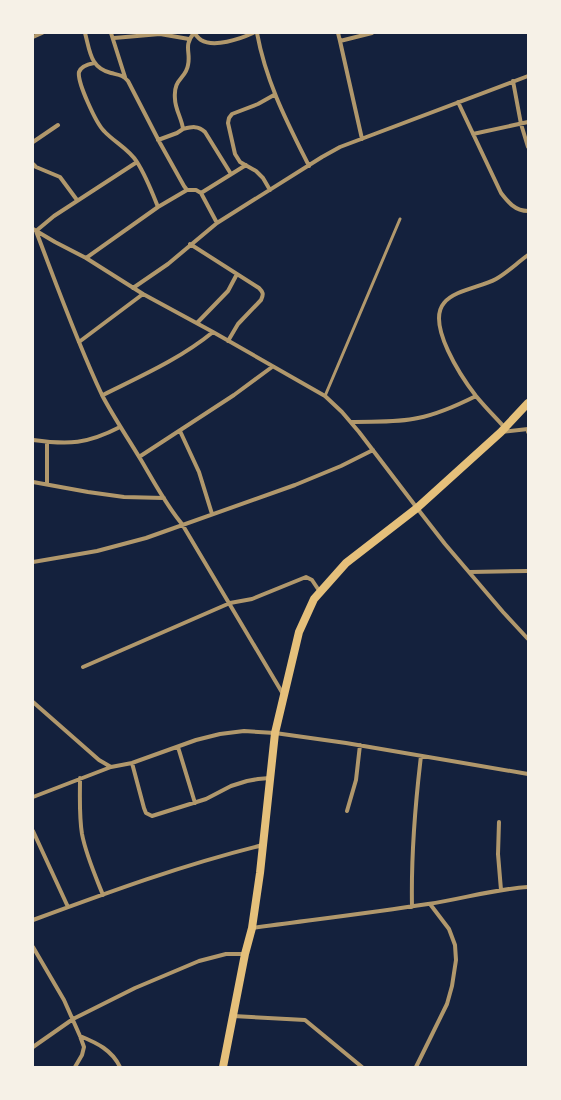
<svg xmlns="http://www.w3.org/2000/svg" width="561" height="1100" font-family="Cabin,sans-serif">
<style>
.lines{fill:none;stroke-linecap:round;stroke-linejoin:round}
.service{stroke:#b1986c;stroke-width:3}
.minor{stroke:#b1986c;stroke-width:4}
.secondary{stroke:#e5c07b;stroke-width:8}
</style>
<rect width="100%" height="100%" fill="#14213d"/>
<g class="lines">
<path class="service" d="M325,396L400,219"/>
<path class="minor" d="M85,33C90,51 90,68 111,73C119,75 123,75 128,81L160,143L184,186L187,190H196L201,193L217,223
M111,33L125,77
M257,33C266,82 287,122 309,166
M338,33L340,41L372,33
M33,37L42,33
M114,38L160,34L189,39
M340,41L362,139
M94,63C89,64 81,66 79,72C77,82 96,123 104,131C114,142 129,149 137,162C146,176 152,192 158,207
M513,81L521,124L528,147
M458,102L501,193C508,202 515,211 528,211
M183,129C191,127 198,125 205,132L231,174
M473,134L528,122
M158,140L177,133L183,129C182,119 175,109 175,99C173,78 186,79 188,65C191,52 183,46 194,33C196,35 198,38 201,40C214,48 240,39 253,33
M33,142L58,125
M137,162L54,216L36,231C57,286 77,342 102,395C114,418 128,438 141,460C154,482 166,505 182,524L283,694
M33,164L36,167L60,177L77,200
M270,190L263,178L256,171L240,162L235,154L228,123L229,118L232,114L258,104L274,95
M201,193L246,165
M33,229L55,242L86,258L143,294L213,332L325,396L342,412L359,432L417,508L445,544L503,612L528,639
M190,244L259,288C263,292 264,294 261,300L238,324L228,341
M86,258L158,207L187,190
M133,288L168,264L217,223L322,157L340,147L528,76
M197,323L228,291L237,274
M79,342L143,294
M103,395C141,376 180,359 213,332
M351,422C373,421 397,423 418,418C439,414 458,405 476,396
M505,428C495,417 485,407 476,396C462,378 426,324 444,303C454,290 482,287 496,279C508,272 517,263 528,255
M180,431L199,472L212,514
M501,432L528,429V432
M33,440C69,445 87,444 120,427
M47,442V484
M139,457L234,395L272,367
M33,482L88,492L124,497L164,498
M33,562L97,551L146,538L295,485L341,466L373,450
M470,572L528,571
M83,667L230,603L252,599L306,577L312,580L320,592
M33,702L99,760L111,767L132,763L196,740L220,734L244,731L275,733L346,743L528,774
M178,747L195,803
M132,763L144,808L146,813L152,816L206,799L231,786L247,781L258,779L270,778
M80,778C80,797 79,816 82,834C86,855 95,875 103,895
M33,797L111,767
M347,811L356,780L360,745
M499,822L498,854L501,890
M33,831L68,907
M412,907C411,856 415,806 421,756
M33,920C109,892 185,864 263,845
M252,928C311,920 370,913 428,904C462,899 494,889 528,887
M33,947L64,1000L80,1036L84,1047L82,1055L75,1067
M233,1016L305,1020L362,1067
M80,1036C97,1043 112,1050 120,1067
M33,1047L73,1019L135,988L199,961L226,954H245
M416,1067L447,1004L452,986L456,960L455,945L449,929L430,904"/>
<path class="secondary" d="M223,1067L245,954L252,928L260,873L275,733L299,632L314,599L346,563L417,508L501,432L528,403"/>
</g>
<rect width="561" height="1100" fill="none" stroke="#f6f1e7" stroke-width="68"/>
</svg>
